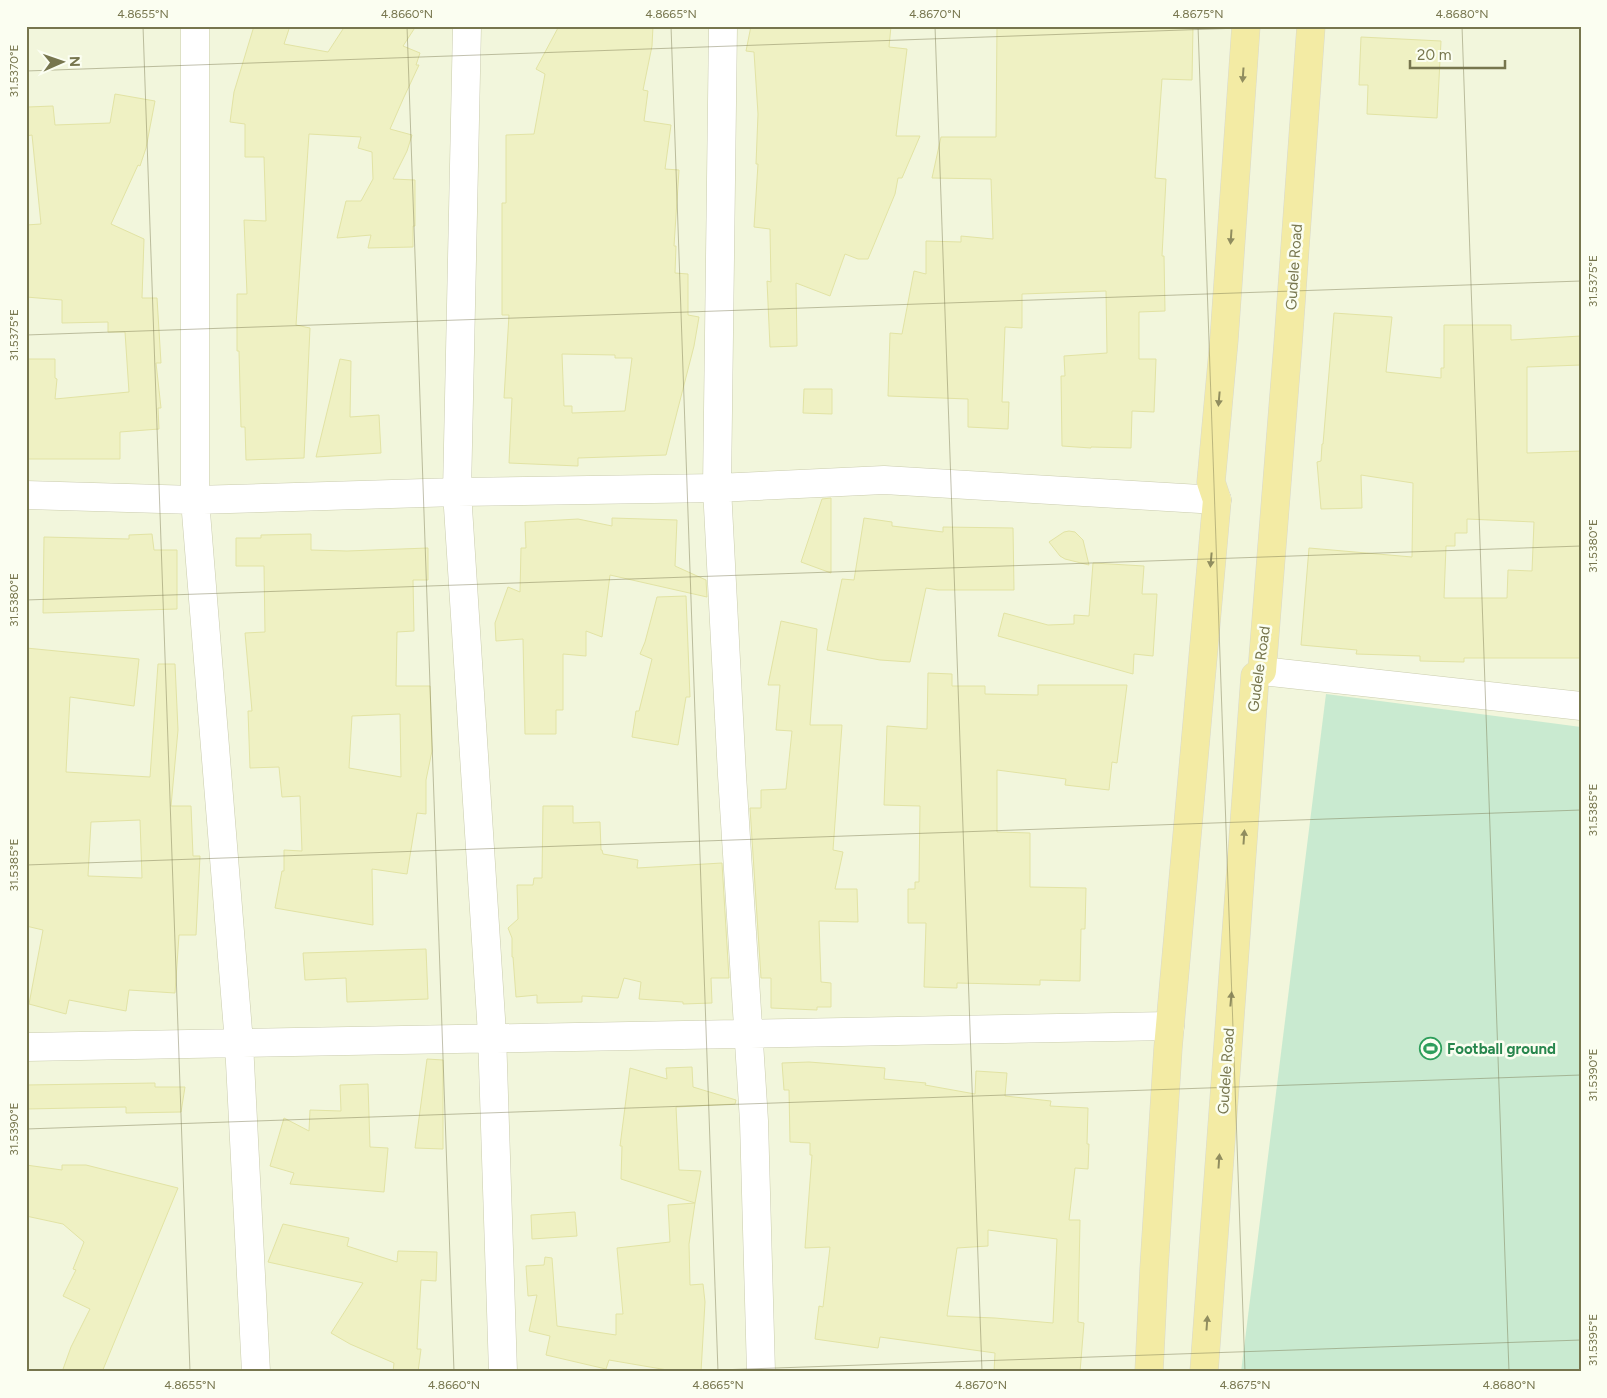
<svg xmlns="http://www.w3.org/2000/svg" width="1607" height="1398" font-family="Figtree,sans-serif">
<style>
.residential{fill:#f2f6dc}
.green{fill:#c9ead0}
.building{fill:#eff1c3;stroke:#e2e3a4;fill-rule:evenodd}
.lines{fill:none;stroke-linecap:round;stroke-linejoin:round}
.minor-casing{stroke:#caccad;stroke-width:29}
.highway-casing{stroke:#d9d9cd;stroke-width:29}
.minor{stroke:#fff;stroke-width:28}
.highway{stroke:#f3eba4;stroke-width:28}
.oneway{fill:#908d5f}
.ticks{fill:none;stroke:#77764e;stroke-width:1;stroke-opacity:0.45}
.labels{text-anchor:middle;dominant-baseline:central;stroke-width:5;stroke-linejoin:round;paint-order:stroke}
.street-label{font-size:15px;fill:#77764e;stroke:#fbfef1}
.leisure-label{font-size:15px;font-weight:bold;fill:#27864d;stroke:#fbfef1;text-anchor:start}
.neatline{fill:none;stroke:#77764e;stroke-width:2}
.ticks-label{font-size:12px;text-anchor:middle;fill:#77764e}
</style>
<rect width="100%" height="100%" fill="#f8fceb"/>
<path class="residential" d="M26,26H1581V1372H26Z"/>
<path class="green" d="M1326,694L1581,727V1372H1241Z"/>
<path class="building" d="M254,26H290L284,44L328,52L345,26H416L403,46L420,53L416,65H419L404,97L390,129L412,135L407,151L393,179L415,180V226H413V247L368,248L371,235L337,238L346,201H361L373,179L372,152L358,148L361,137L309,134L296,325L310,328L304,458L246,460L245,427H241L239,351H237V294H247L244,220L266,221L264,157H245V124L230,122L234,92Z
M559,26H653L652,46L643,90L648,91L644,121L671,125L665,169L679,170L674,246H676L675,273L688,274V315L699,317L694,346L666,455L578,458V466L509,463L512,398H504L509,315H502V203H506V135L534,134L545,74L536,69ZM562,354L615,355V358H632L625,411L572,413V406H564Z
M751,26H891L889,47L907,49L896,136H920L902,178H898L895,194L868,259H858L845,254L830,296L796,283L797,346L770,347L767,281L771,282L770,229L754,227L758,164H756L758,114L754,52L746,51Z
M997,26H1193L1192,80L1162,79L1155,178L1166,179L1162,256H1164L1165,311L1139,312V359H1156L1154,412L1132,411L1131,448L1091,447V448L1062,446L1061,376H1065L1064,356L1107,353L1106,291L1022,294V328L1005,327L1002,402H1009L1008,429L968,427V399L888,396L890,333L902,334L914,271L926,274V241L961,242V236L993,239L991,179L932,178L941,137H996Z
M1361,37L1441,41L1437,118L1367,114L1368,85H1359Z
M115,94L155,101L146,148L140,166L138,165L111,224L144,239L142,298H157L161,363H156L161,408H158L159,429L120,432V459H26V359H55V378L57,379L55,399L129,392L125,332H108V322L62,323V300L26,297V225L41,224L32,135L26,136V111H28V107L53,106L55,125L110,123Z
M1334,313L1392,317L1386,372L1441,378V368H1444V325H1511V340L1581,336V365L1527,367V453L1581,451V658H1464V662L1420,661V656L1356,654L1357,650L1301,645L1309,548L1412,557L1413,483L1361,475L1362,508L1321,509L1317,462L1321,461L1322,444H1323ZM1467,519L1534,522L1532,571L1508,570L1507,598H1444L1446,546H1455V533H1467Z
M340,359L351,361L350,417L379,415L381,453L316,457Z
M804,389H832V414L803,413Z
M831,498V573L801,562L822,499Z
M612,518L677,520L675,566L706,580L707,597L610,575L602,637L586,631V656L563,654V710H556V734H525L523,639L496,641L495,623L508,587L520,592L521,548H526L525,522L578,519L612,526Z
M864,518L892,522V526L943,532V527L1013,528L1014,590H938L926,588L910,662L880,660L827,650L842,579L854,580Z
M1069,531L1075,532L1083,540L1089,565L1065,559L1060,556L1049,542L1064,532Z
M152,534L154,550H177V609L43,613L44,537L129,539V535Z
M311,534V550L347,551L428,548V580H413L414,631L397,632L396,686H430L432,751L426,780V814L417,813L407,874L372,869L373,925L275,908L282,871H284V850L302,851L300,796L282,797L279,767L250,768L248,711H252L245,633L265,632L264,566H236V538H261V535ZM400,714L401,777L349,768L352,716Z
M1093,563L1144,566L1142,594H1157L1153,656L1134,654L1133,674L998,636L1004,613L1048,625L1074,624V615L1089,616Z
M686,596L690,697H686L678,745L632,737L636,711H639L652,659L640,654L645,642L657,597Z
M781,621L817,629L810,725H842L833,850L843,852L835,889H857L858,922L819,921L821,982L831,983V1007H817V1010L771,1008V978H761L750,808H761V790L786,789L792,731L776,730L780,685H768Z
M26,648L139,659L134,706L70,697L66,772L150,777L158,664H175L178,730L171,806H191L193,856H200L196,935H179L175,993L129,990L126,1011L69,1000L66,1014L29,1004L43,930L26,926ZM140,820L142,878L88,876L91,822Z
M928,673L952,674V686H985V694L1038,695V685H1127L1117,763L1112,762L1109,790L1065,785L1066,779L997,770V832L1030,833V887L1086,888L1085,929H1081L1080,981L1040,980V985L957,983V988L924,987L926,923H908V889H915V882H919L920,806L884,805L887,726L927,729Z
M543,806H573V823L600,822L601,850H602L603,854L638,860L637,868L722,863L729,978H711L712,1003L683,1004V1002L639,999L641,982L624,978L618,998L582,996V1002L537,1003V995L516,997L513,957H512V938L508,928L518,919L517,885H533L534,878H542Z
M426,949L428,999L347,1002L346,978L305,980L303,953Z
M427,1059L443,1060V1149L415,1148Z
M809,1062L885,1068L884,1079L926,1083L925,1085L975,1094L976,1071L1007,1073L1005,1096L1051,1101L1050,1106L1088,1108L1087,1144H1089L1088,1169L1075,1168L1069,1220H1080L1078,1322L1084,1323L1080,1372H994L995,1353L880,1337L878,1348L815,1339L819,1306L823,1307L830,1247L805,1248L812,1155H810V1143L790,1142L789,1090H784L782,1063ZM988,1230L1057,1239L1053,1323L995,1318L947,1316L957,1248L988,1246Z
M692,1067L693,1087L736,1100L735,1104L676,1107L679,1170L701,1171L695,1203L621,1179L622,1146H620L630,1068L667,1079L666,1068Z
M155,1083V1087H185L181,1112L126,1113V1107L26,1109V1085Z
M368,1084L370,1147L388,1148L384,1192L290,1184L294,1173L270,1166L284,1118L309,1131L310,1110L341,1111L340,1085Z
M26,1165L62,1170V1165H86L178,1188L102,1372H62L71,1347L90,1309L63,1296L76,1270L73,1269L84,1242L63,1224L26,1216Z
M695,1203L689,1244L690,1285L703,1284L705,1302L701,1372H679L609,1360L606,1369L546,1355L550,1336L529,1331L537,1295L528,1296L526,1266L544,1265L545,1257L552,1258L557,1326L616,1335V1314H623L617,1248L670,1242L668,1205Z
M575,1212L577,1236L532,1239L531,1215Z
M283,1224L349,1238L347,1246L397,1262L398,1251L437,1252L436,1281L421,1280L417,1349H421L418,1372H393L394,1363L350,1344L331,1333L363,1283L268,1262Z"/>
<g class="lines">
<defs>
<path id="minor" d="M195,26V500L239,1043L256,1372
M467,26L457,492L492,1034L503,1372
M723,26L717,488L732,775L754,1121L761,1372
M26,495L195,500L457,492L717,488L884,480L1217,500
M1262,671L1581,706
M26,1047L1170,1026"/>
<path id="highway" d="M1149,1372L1154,1269L1168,1048L1217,500L1211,482L1224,340L1246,26
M1204,1372L1255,676L1262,671L1288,344L1311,26"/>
</defs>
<use href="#minor" class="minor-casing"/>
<use href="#highway" class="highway-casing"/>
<use href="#minor" class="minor"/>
<use href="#highway" class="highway"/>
</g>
<defs><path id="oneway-solid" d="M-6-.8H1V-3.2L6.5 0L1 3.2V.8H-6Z" transform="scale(1.25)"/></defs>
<g class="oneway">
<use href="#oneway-solid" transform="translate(1243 75) rotate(94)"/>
<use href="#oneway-solid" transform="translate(1231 237) rotate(94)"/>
<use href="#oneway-solid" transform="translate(1219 399) rotate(95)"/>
<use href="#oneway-solid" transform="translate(1211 560) rotate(95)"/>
<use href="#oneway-solid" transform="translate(1244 837) rotate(-86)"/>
<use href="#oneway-solid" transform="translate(1231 999) rotate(-85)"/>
<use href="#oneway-solid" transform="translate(1219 1161) rotate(-86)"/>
<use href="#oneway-solid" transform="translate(1207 1323) rotate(-86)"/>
</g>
<path class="ticks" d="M143,26L190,1372M407,26L454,1372M671,26L718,1372M935,26L982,1372M1198,26L1245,1372M1462,26L1509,1372M26,71L1296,26M26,335L1581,281M26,600L1581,546M26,865L1581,810M26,1129L1581,1075M661,1372L1581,1340"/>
<defs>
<symbol id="stadium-ring" viewBox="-11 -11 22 22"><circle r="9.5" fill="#fbfef1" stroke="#2e9e5b" stroke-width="1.5"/><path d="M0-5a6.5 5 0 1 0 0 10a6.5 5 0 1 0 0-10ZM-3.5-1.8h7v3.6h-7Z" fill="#2e9e5b"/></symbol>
</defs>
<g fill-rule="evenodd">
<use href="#stadium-ring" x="1418" y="1036" width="25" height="25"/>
</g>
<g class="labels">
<g class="street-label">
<text transform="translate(1294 267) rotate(-86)">Gudele Road</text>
<text transform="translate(1259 669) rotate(-82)">Gudele Road</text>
<text transform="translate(1226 1071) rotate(-86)">Gudele Road</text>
</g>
<g class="leisure-label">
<text x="1447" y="1049">Football ground</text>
</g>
</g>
<rect width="1607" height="1398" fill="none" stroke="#fbfef1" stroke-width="55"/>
<g transform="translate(62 62) rotate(88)" stroke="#fbfef1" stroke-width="4" paint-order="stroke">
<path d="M0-4L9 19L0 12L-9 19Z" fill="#77764e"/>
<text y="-8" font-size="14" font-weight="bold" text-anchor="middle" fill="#77764e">N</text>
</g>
<path d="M1410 60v8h95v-8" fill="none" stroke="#77764e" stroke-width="2.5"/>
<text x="1417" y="60" font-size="15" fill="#77764e" stroke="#fbfef1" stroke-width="4" paint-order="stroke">20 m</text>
<rect x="28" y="28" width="1552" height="1342" class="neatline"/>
<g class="ticks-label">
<text x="143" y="18">4.8655°N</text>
<text x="407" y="18">4.8660°N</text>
<text x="671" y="18">4.8665°N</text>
<text x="935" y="18">4.8670°N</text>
<text x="1198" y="18">4.8675°N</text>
<text x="1462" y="18">4.8680°N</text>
<text transform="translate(14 71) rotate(-90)" y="4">31.5370°E</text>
<text transform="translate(1593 281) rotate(-90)" y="4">31.5375°E</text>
<text transform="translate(14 335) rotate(-90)" y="4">31.5375°E</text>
<text transform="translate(1593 546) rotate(-90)" y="4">31.5380°E</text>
<text transform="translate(14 600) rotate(-90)" y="4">31.5380°E</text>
<text transform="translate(1593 810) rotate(-90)" y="4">31.5385°E</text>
<text transform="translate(14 865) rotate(-90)" y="4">31.5385°E</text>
<text transform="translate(1593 1075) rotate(-90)" y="4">31.5390°E</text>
<text transform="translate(14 1129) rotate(-90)" y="4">31.5390°E</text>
<text transform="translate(1593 1340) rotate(-90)" y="4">31.5395°E</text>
<text x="190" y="1389">4.8655°N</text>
<text x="454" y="1389">4.8660°N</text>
<text x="718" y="1389">4.8665°N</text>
<text x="981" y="1389">4.8670°N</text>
<text x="1245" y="1389">4.8675°N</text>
<text x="1509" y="1389">4.8680°N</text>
</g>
</svg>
